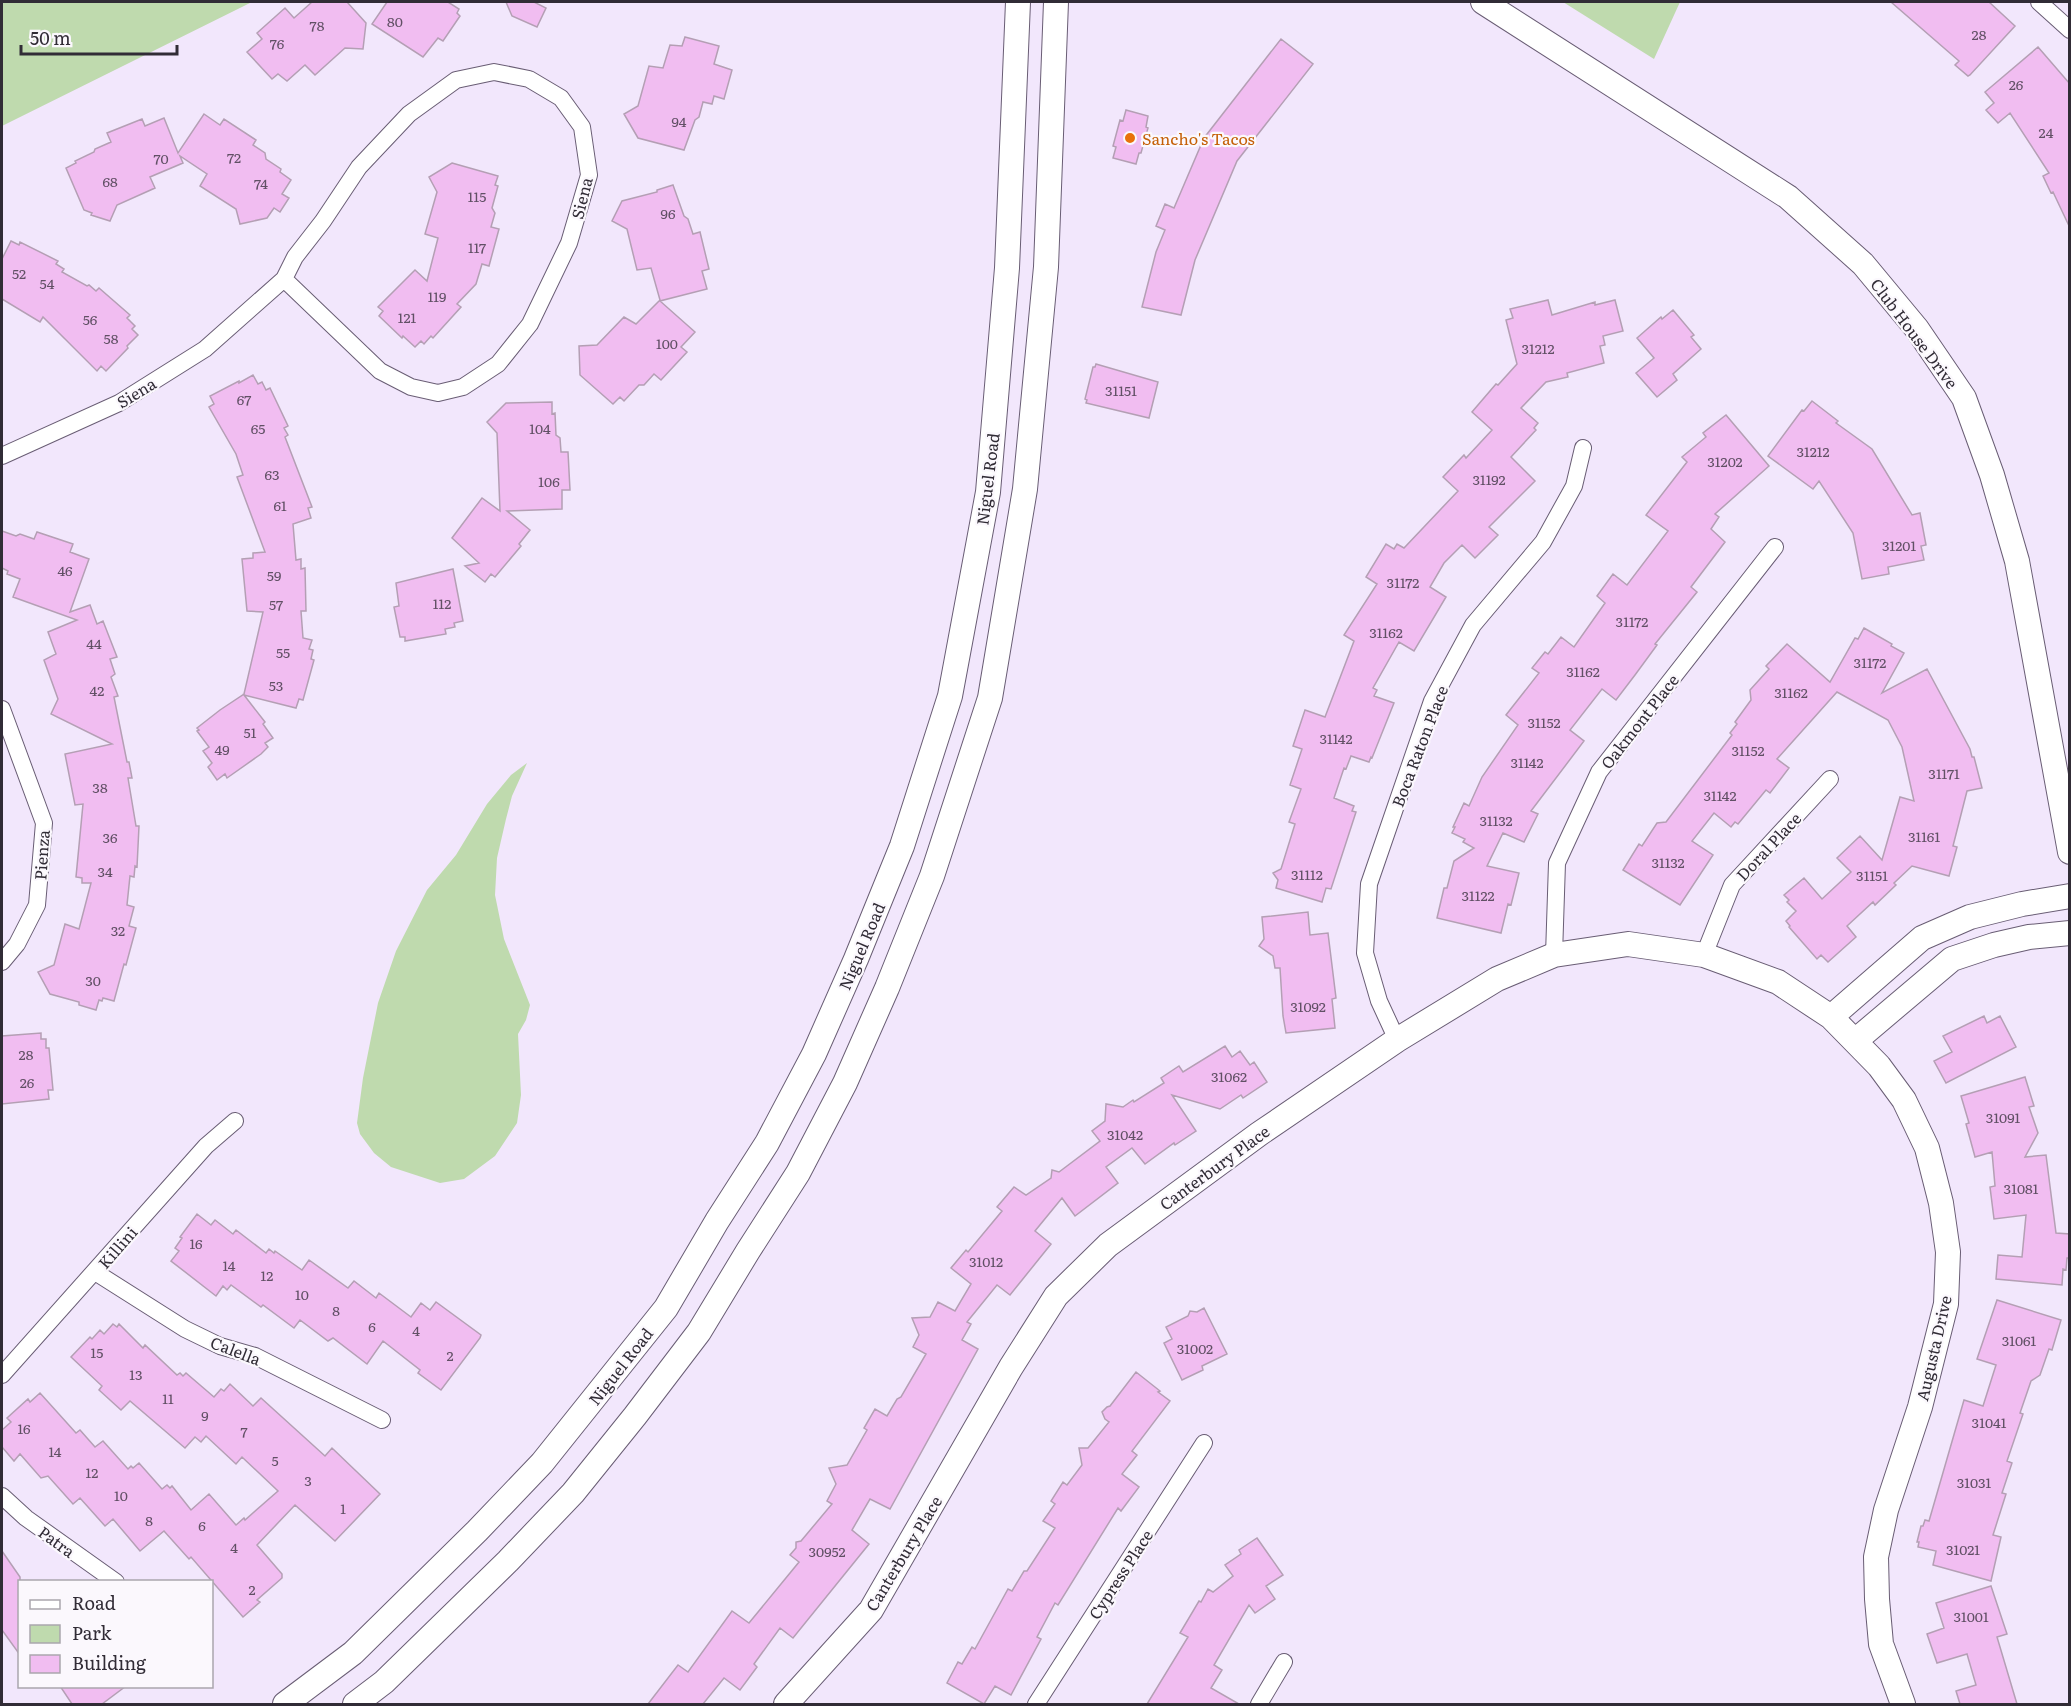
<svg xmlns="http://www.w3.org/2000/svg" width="2071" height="1706" font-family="Literata,serif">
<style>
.green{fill:#bfdaae}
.building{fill:#f1bdf1;stroke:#b49fb4;stroke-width:1.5}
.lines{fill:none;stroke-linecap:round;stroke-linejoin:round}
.street-casing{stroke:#695d74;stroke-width:18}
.secondary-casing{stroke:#695d74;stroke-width:26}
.street{stroke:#fff;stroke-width:16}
.secondary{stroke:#fff;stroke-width:24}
.food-dot{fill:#e8710a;stroke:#fbf8fd;stroke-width:2}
.labels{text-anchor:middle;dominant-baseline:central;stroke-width:4.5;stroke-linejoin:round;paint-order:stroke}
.number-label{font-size:14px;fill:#615065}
.food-label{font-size:16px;fill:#c56008;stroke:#fbf8fd;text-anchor:start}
.street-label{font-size:16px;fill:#312c36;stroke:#fbf8fd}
</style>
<rect width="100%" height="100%" fill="#f2e7fc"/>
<path class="green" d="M2,2H252L2,126Z
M1563,2H1680L1654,59Z
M527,763L512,796L506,819L497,858L495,895L504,939L530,1005L526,1020L518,1034L521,1095L517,1123L495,1156L464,1179L440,1183L391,1167L374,1153L360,1134L357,1123L363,1078L378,1003L396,951L427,890L456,855L487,804L511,775Z"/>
<path class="building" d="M312,2H347L366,23L363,49L345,48L315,75L305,65L287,81L278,74L272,79L247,52L262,39L257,33L285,8L294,18Z
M387,2H448L459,9L457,13L460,16L443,41L438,38L423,57L372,24Z
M506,2H534L546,8L537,27L512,16Z
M1891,2H1989L2015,26L1970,75L1968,76L1955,65L1959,61Z
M685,37L719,46L714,64L732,70L724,99L714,96L712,104L703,102L699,117L695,120L684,150L638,138L624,114L638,106L649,66L663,68L670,45L682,46Z
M1281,39L1313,64L1237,161L1195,260L1181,315L1142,307L1156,252L1165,230L1156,226L1165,204L1174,208L1204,138Z
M2038,47L2070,84V228L2053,192L2051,193L2043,176L2049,173L2010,113L1998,123L1986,110L1994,103L1985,92Z
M1126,110L1148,116L1146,127L1148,128L1141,153H1139L1136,164L1113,158L1116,147L1113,146L1120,120L1123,121Z
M204,114L220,125L224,119L256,140L253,145L265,153L266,159L281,169L280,172L291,180L282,194L289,198L280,212L274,208L267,218L240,224L236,209L200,186L207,174L180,156L183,163L150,177L155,188L117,205L110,221L91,215L92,213L84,210L66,168L76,163L75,161L94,152L95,149L111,142L107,133L142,119L145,126L164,118L178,153Z
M452,163L498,176L495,185L498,186L492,208L495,213L491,227L499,229L489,266L482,264L476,284L457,304L461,307L433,338L431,336L424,344L421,341L415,347L403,336L402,338L379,316L383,311L378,307L415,270L427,281L438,238L425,234L437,192L429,177Z
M673,185L684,216L688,219L693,234L700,232L709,269L702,271L707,289L660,301L695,332L681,347L687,352L661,380L654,374L644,385H639L624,401L620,397L613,404L580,375L579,346L597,345L624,317L636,324L660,300L651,268L637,270L627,229L612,221L622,201L657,192V190Z
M11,241L19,245L20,242L58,261L56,264L64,269L62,272L87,286L89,285L96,291L99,288L130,315L127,318L135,326L132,329L138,335L127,346L128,348L106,371L101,366L97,371L43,317L40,322L2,299V259Z
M1548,300L1552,315L1595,302V305L1615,300L1623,331L1603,336L1605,345L1600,346L1604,363L1567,373L1568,377L1546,382L1521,408L1538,423L1534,428L1536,430L1511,457L1535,481L1489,527L1498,535L1475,558L1462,545L1444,563L1430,587L1446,597L1414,651L1399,642L1373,688L1377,690L1374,696L1394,703L1372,758L1371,757L1369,762L1351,756L1346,769L1344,768L1334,798L1354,806L1352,811L1356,812L1331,889L1326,888L1322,902L1276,888L1278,880L1273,873L1281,869L1295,824L1289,822L1301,789L1290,785L1302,749L1293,746L1305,710L1325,717L1354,641L1344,635L1377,584L1366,577L1386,544L1394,549L1397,544L1404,548L1458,491L1443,477L1464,455L1466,458L1492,430L1472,412L1496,384L1498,385L1517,364L1506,320L1513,318L1510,309Z
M1673,310L1694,335L1691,337L1701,349L1673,374L1677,380L1657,397L1636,373L1654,358L1637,338L1661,317L1662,319Z
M1096,364L1158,382L1149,418L1086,403L1087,400L1085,399L1093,367H1095Z
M253,375L258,384L262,382L266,390L270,388L288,426L284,428L288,435L285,437L312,507L308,508L311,518L293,524L296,560L301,559V569L305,568L306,611H301L303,638L312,640L309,649L313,650L311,659L314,660L303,700L299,699L296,708L244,695L265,722L263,724L273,738L265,743L268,747L261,754L227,778L225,774L217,780L208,767L212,763L203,751L209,747L197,731L199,730L197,728L220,710L244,694L263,612L247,611L242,559L253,558V553L265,552L237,477L243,475L236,454L209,407L214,404L210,396L239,381V383Z
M1812,401L1838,421L1836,423L1872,449L1912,515L1920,513L1926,545L1921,546L1924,560L1888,567L1889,574L1862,579L1853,533L1819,481L1813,489L1768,456L1802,410L1804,411Z
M552,402V414L555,413L556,435L560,438L561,452H568L570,490H562V509L507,511L530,530L519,544L521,546L495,577L491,574L485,582L465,566L479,563L452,538L482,498L500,511L497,433L487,422L506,403Z
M1726,415L1769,466L1715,514L1719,517L1711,529L1725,542L1691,587L1697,592L1655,644L1657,645L1635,675L1616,700L1602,689L1570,730L1584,741L1531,811L1538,814L1524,842L1503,833L1487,866L1519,873L1511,905L1508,904L1501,933L1437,918L1444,888H1447L1454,861L1474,848L1463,842L1465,839L1452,833L1455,827H1453L1464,803L1469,806L1482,777L1518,725L1506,715L1539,673L1532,668L1545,652L1548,654L1561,637L1574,647L1605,603L1597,596L1613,574L1627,585L1668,531L1646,515L1687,462L1682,457L1706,437L1703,433Z
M2,531L16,536L20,534L34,539L37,532L73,544L70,552L89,559L70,612L90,605L97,624L103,621L117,657L110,659L115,674L111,677L118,696L114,697L127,762H129L132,778H128L136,826H139L137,867L135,866L134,877L130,876L127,905L134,907L129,926L136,928L126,965L124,964L114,1001L103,998L102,1001L99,1000L96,1010L79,1005V1002L50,994L38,972L54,965L65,924L79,929L91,883H82V878L76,877L83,804L75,805L65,754L112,744L51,714L58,699L44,660L56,654L48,632L77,620L13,597L20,579L7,574L8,571L2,568Z
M453,569L463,621L454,623L455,627L445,629L446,634L405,641V637H400L394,607L399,606L396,583Z
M1864,628L1892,644L1891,646L1904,653L1882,693L1927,669L1970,749L1972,757H1974L1982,788L1967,791L1953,846L1957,847L1949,876L1912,866L1894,883L1896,885L1875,905L1873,902L1847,926L1856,937L1828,962L1821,955L1817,959L1789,927L1790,926L1786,921L1796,911L1787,902L1789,900L1784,895L1804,878L1822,899L1851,872L1837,858L1860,836L1882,860L1900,797L1914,801L1902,747L1888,720L1837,692L1777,759L1789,768L1770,793L1766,790L1738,824L1735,822L1731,827L1714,813L1692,841L1713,855L1680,905L1623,870L1639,844L1642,846L1657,823L1666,822L1732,735L1730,733L1737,724L1735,722L1751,700L1750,690L1769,669L1766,666L1787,644L1830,682L1855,638L1858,639Z
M1308,912L1310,935L1328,933L1336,998L1332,999L1335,1028L1286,1033L1283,1016L1280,968H1275L1273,956L1259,946L1264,939L1262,917Z
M1984,1016L1987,1023L2000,1016L2016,1047L1946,1083L1934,1061L1952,1052L1943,1036Z
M41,1033V1039H46V1048H49L53,1090H48L49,1099L2,1104V1036Z
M1225,1046L1232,1057L1240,1051L1250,1065L1254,1062L1267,1082L1243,1098L1241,1095L1220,1109L1172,1095L1196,1131L1175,1145L1174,1143L1145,1164L1132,1148L1106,1167L1118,1183L1075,1216L1062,1198L1035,1231L1051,1244L1010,1295L997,1285L967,1322L971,1324L962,1340L978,1349L890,1509L870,1499L852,1530L869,1544L793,1638L780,1628L754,1664L757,1667L740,1690L724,1678L703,1704H648L678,1665L688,1672L732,1611L749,1623L799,1562L790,1555L796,1548V1542L801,1541L832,1504L827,1501L836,1484L829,1468L847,1465L867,1430L864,1428L875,1409L887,1416L897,1399L901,1397L926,1354L913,1347L919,1335L912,1318L930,1317L938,1302L955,1311L971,1284L951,1268L966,1250L968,1252L1002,1211L997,1207L1014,1187L1026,1195L1051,1178L1052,1170L1059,1172L1100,1141L1092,1131L1105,1121L1106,1104L1123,1107L1133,1100L1134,1102L1164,1083L1161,1078L1179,1066L1183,1072Z
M2025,1077L2034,1106L2029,1107L2038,1133L2025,1157L2046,1155L2056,1233L2070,1234V1258H2067L2066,1270L2063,1269L2062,1285L1996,1279L1998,1255L2022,1257L2026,1215L1994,1219L1990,1187L1995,1186L1992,1152L1975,1157L1966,1124L1969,1123L1961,1096Z
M197,1214L211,1225L215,1220L233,1234L236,1230L266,1253L269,1249L274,1253L275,1251L302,1270L309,1260L348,1288L354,1281L376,1298L379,1293L411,1317L421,1303L430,1310L436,1302L481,1335L480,1338L441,1390L418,1373L420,1370L383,1341L367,1364L333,1338L328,1341L300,1320L294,1328L263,1305L261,1307L231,1285L227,1290L223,1286L216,1296L171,1261L179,1251L175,1248L182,1238L180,1237Z
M1997,1300L2061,1320L2052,1350L2049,1349L2040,1375L2031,1381L2020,1413L2023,1414L2007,1461L2012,1463L2002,1493L2006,1494L1993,1535L2001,1537L1991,1581L1933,1565L1936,1551L1918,1547L1919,1542H1917L1921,1526H1923L1925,1520L1929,1521L1964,1400L1983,1406L1996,1365L1977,1359Z
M1204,1308L1227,1354L1202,1366L1203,1370L1182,1380L1164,1343L1172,1339L1166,1327L1188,1316L1190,1311L1197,1312Z
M113,1324L117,1327L119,1324L143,1348L145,1345L177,1375L180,1373L183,1376L186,1373L214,1397L221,1389L224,1391L230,1384L253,1406L261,1398L325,1456L332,1448L380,1494L335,1541L295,1505L257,1545L282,1574V1578L257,1600L260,1602L243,1617L191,1557L189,1559L164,1531L140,1551L113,1519L105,1526L80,1498L73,1504L48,1476L41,1478L20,1454L14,1461L2,1447V1430L11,1422L7,1418L28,1399L30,1402L40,1393L76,1433L80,1430L95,1447L103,1441L128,1469L131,1466L133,1468L139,1463L162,1489L167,1485L170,1488L172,1486L191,1510L209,1494L236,1525L244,1518L245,1520L278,1491L242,1457L236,1464L206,1436L201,1442L195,1437L185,1448L130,1401L121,1410L99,1390L102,1386L71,1357L90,1337L92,1339L100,1330L104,1334Z
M1136,1372L1160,1391L1158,1392L1170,1401L1132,1451L1137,1455L1122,1474L1139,1487L1121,1511L1118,1508L1058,1605L1055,1603L1037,1637L1041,1639L1011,1695L995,1686L984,1704L947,1683L958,1662L962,1664L972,1647L975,1649L1008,1589L1012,1591L1024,1571H1027L1055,1528L1043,1521L1055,1504L1051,1501L1063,1482L1067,1485L1082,1465L1079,1448H1088L1109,1422L1105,1419L1102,1412L1107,1407L1110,1406Z
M1257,1538L1283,1575L1266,1586L1275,1599L1255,1613L1249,1605L1214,1665L1222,1670L1211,1688L1239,1704H1147L1188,1637L1180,1633L1199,1601L1201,1602L1208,1589L1213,1592L1233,1576L1225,1565L1241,1554L1239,1550Z
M2,1551L20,1577V1655L2,1630Z
M1991,1586L2007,1634L1997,1637L2017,1704H1960L1956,1691L1976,1685L1967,1654L1937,1663L1927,1634L1944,1628L1936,1603Z
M60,1686H126L102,1704H72Z"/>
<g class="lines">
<defs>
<path id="street" d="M2039,2L2070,30
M494,72L529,79L561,98L582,127L589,175L569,243L530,324L498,364L463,387L438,393L411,387L380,371L284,279L295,257L323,221L359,167L409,114L456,80Z
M2,456L119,403L205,349L284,279
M2,709L44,823L37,905L17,944L2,962
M1554,955L1557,863L1599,772L1775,547
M1704,955L1732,885L1830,779
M1397,1040L1379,1001L1365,953L1369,884L1432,701L1473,625L1543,542L1574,486L1583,448
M95,1272L185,1329L220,1346L255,1356L382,1420
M2,1375L206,1146L235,1121
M2,1496L26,1518L116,1582
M1036,1704L1204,1443
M1259,1704L1284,1662"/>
<path id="secondary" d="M1483,2L1788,197L1863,264L1917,329L1964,398L1992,475L2017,561L2070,852
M1831,1017L1922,938L1970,917L2022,904L2070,896
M1855,1041L1952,959L1994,945L2029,937L2070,933
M285,1704L353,1653L477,1531L542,1463L666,1308L717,1221L767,1143L814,1054L856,959L902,846L950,696L988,492L1007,268L1018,2
M355,1704L384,1682L508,1561L573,1493L635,1416L699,1332L748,1251L798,1173L845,1083L887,988L932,876L990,698L1025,489L1046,267L1056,2
M786,1704L871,1610L1011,1367L1056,1296L1108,1245L1259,1134L1397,1040L1497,979L1554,955L1628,944L1704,955L1778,982L1831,1017L1879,1066L1904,1100L1927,1148L1941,1203L1948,1252L1946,1304L1920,1407L1886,1510L1876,1557L1877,1599L1881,1644L1903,1704"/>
</defs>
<use href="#street" class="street-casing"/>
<use href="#secondary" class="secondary-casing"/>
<use href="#street" class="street"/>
<use href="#secondary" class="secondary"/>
</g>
<circle class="food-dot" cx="1130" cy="138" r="6"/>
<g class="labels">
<g class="number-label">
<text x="395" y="21">80</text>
<text x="317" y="25">78</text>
<text x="1979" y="34">28</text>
<text x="277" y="43">76</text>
<text x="2016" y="84">26</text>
<text x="679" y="121">94</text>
<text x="2046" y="132">24</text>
<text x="234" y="157">72</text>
<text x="161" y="158">70</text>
<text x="110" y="181">68</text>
<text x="261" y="183">74</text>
<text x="477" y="196">115</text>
<text x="668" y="213">96</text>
<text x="477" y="247">117</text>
<text x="19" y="273">52</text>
<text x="47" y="283">54</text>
<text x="437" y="296">119</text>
<text x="407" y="317">121</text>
<text x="90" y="319">56</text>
<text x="111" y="338">58</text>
<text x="667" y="343">100</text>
<text x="1538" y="348">31212</text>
<text x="1121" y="390">31151</text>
<text x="244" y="399">67</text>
<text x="258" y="428">65</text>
<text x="540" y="428">104</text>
<text x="1813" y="451">31212</text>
<text x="1725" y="461">31202</text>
<text x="272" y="474">63</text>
<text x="1489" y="479">31192</text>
<text x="549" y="481">106</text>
<text x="280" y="505">61</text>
<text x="1899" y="545">31201</text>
<text x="65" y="570">46</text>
<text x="274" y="575">59</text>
<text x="1403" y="582">31172</text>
<text x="442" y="603">112</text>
<text x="276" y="604">57</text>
<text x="1632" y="621">31172</text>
<text x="1386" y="632">31162</text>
<text x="94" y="643">44</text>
<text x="283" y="652">55</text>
<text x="1870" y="662">31172</text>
<text x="1583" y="671">31162</text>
<text x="276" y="685">53</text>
<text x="97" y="690">42</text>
<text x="1791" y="692">31162</text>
<text x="1544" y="722">31152</text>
<text x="250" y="732">51</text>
<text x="1336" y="738">31142</text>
<text x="222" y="749">49</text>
<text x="1748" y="750">31152</text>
<text x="1527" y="762">31142</text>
<text x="1944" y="773">31171</text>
<text x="100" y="787">38</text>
<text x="1720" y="795">31142</text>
<text x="1496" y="820">31132</text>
<text x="1924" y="836">31161</text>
<text x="110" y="837">36</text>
<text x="1668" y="862">31132</text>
<text x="105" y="871">34</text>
<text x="1307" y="874">31112</text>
<text x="1872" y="875">31151</text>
<text x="1478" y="895">31122</text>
<text x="118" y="930">32</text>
<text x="93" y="980">30</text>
<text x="1308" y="1006">31092</text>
<text x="26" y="1054">28</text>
<text x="1229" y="1076">31062</text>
<text x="27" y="1082">26</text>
<text x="2003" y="1117">31091</text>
<text x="1125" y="1134">31042</text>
<text x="2021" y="1188">31081</text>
<text x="196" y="1243">16</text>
<text x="986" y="1261">31012</text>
<text x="229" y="1265">14</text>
<text x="267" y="1275">12</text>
<text x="302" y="1294">10</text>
<text x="336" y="1310">8</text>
<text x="372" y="1326">6</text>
<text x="416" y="1330">4</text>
<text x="2019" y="1340">31061</text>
<text x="1195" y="1348">31002</text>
<text x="97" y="1352">15</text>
<text x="450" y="1355">2</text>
<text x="136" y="1374">13</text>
<text x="168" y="1398">11</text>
<text x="205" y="1415">9</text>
<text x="1989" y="1422">31041</text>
<text x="24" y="1428">16</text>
<text x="244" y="1431">7</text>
<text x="55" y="1451">14</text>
<text x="275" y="1460">5</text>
<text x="92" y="1472">12</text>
<text x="308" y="1480">3</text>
<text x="1974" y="1482">31031</text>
<text x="121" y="1495">10</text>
<text x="343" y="1508">1</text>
<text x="149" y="1520">8</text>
<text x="202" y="1525">6</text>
<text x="234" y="1547">4</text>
<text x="1963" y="1549">31021</text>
<text x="827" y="1551">30952</text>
<text x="252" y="1589">2</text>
<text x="1971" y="1616">31001</text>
</g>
<g class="food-label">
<text x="1142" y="138">Sancho's Tacos</text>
</g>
<g class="street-label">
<text transform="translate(581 198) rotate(-76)">Siena</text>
<text transform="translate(1915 333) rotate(53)">Club House Drive</text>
<text transform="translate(136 392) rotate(-31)">Siena</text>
<text transform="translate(987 479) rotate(-83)">Niguel Road</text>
<text transform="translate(1639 721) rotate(-52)">Oakmont Place</text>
<text transform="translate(1419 746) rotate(-69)">Boca Raton Place</text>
<text transform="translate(1768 846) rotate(-47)">Doral Place</text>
<text transform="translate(41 855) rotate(-86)">Pienza</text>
<text transform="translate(861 946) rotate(-67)">Niguel Road</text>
<text transform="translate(1214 1167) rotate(-36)">Canterbury Place</text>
<text transform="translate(117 1247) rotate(-49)">Killini</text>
<text transform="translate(1933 1348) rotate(-77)">Augusta Drive</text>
<text transform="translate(236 1350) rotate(21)">Calella</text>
<text transform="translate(620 1366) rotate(-52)">Niguel Road</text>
<text transform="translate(57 1541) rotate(36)">Patra</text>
<text transform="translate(903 1553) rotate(-59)">Canterbury Place</text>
<text transform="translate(1120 1574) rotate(-57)">Cypress Place</text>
</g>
</g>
<rect width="2071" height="1706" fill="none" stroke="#312c36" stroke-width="6"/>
<rect x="18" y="1580" width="195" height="108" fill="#fbf8fd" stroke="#aaa6ad" stroke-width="1.5"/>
<rect x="30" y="1600" width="30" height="9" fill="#ffffff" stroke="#aaa6ad" stroke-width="1.5"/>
<text x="72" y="1610" font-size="18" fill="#312c36">Road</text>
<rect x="30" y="1625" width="30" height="18" fill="#bfdaae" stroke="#aaa6ad" stroke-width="1.5"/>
<text x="72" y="1640" font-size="18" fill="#312c36">Park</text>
<rect x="30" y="1655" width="30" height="18" fill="#f1bdf1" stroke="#aaa6ad" stroke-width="1.5"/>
<text x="72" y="1670" font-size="18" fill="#312c36">Building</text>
<path d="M21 45v9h156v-9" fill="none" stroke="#312c36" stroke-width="3"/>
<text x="30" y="45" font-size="18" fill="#312c36" stroke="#fbf8fd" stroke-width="4.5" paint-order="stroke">50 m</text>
</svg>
